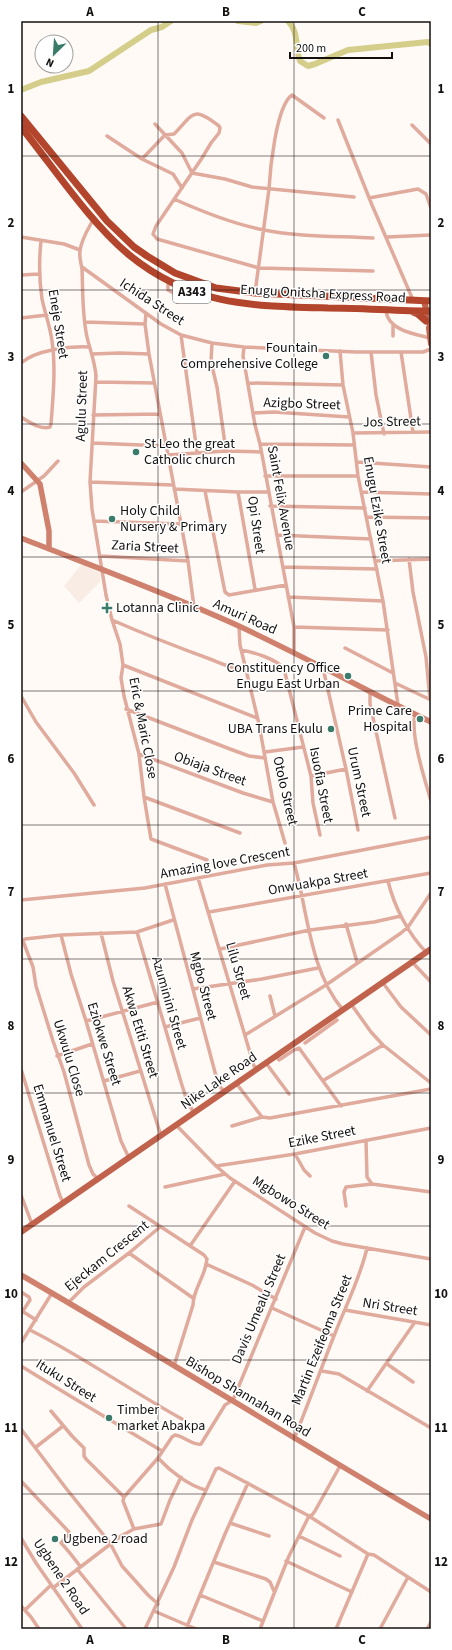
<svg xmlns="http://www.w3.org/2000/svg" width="452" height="1650" font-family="'Source Sans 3',sans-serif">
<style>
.built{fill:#f9ece4}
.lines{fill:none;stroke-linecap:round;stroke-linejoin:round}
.river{stroke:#d4ce8a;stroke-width:6}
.street{stroke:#e0aa9d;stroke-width:3.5}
.secondary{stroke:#cf816e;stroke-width:5.5}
.primary{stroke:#c0624c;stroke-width:6}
.highway{stroke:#b3452c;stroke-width:7}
.grid{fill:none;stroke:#131110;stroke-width:1;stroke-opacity:0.55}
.poi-dot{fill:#3b7b69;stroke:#fff;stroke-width:1.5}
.labels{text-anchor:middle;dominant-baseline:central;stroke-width:3;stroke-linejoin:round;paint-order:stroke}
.shield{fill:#fff;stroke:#5a5858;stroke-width:1}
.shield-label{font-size:13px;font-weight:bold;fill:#131110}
.street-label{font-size:14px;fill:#131110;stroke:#fff}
.poi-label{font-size:14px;fill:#131110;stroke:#fff;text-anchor:start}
.neatline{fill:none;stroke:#131110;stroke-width:1.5}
.grid-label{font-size:13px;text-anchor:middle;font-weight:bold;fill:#131110}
</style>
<rect width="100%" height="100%" fill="#fffaf6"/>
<path class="built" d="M82,564L100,573V582L79,603L64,586Z"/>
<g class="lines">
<path class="river" d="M238,21L256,23L261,21
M288,21C299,32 295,47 300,61L308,66L315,64L348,50L428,42L431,44
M21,90L41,82L89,71L151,30L162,27L171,21"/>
<path class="street" d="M338,120L372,205L413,300
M155,124L182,153L192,173
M412,125L431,144
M107,136L142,159L173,174L182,188
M142,159L165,135L174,134C194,114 192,105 219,126L220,128L219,133L211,143L202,158L156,226L153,234L157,239L259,268L373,271
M192,173L225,179L252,187L354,197
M369,198L418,189L426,194L431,208
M174,199C203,212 233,224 264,230C298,237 338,236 373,238
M93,220C88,229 81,240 80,251C79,257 81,263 82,269C83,292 82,314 87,337C90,350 95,362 96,376L90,482L92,509L106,595L112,620L120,644L123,665L121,678L124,696L139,754L144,797L151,839L207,860
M21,237L64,244L80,250
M387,237L431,235
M82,267L161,324L181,335L212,343L244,347L356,352H423L431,349
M21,275L39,274
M168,281V290L179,296
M255,293L269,189C270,170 276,106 292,95L324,118
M177,302L181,288
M386,311C388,330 414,334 430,338
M146,313L145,324L149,354L188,561L194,607
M21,318L47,315
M85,322L145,324
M181,335L197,452
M393,336V324
M212,343L211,362L217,387L226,451
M244,347L243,356L255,425L260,444L294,627V652
M340,351L343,385L353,433L358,476L383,601L398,705
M371,352L376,395L384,434
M401,352L413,432
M92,354L119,353L149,354
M21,363C36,350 69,346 89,347
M96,382L154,383
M249,383L343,385
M254,413L274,412L349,417
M93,415L160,414
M21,417C29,422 40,430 50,427L51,424C53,397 56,368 52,341C50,326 45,313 42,299C39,279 39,260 41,241
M353,433L431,432
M92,443L166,446
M260,444L354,445
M168,455L226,451L261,452
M357,462L431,467
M265,476H358
M90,482L173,485
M174,489L238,492
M205,491L225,592L229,595L286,585
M21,492L44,476L58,461
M362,492L431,494
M270,506L365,508
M367,517L431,518
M94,521L180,524
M277,535L371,539
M100,556L188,561
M409,559L413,592L426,657L430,699
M375,561L431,559
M283,567L377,569
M255,589L238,492H268
M288,597L383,601
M112,620C144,634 177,647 210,659C221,663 234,670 246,669
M239,627L240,645L259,724L273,802L285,843
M294,627L388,630
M345,648L393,673
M241,650C253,652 277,659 284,669L311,776L313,803L320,835
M123,665L257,718
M323,668L346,769L358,830
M395,683L431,700
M370,691V704L395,818
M21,696L36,722L74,773L94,805
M126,709L230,749L249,756L265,758
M415,714C410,735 425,780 431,801
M265,752L303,747
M139,754L243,793L273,802
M311,776L346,769
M144,797L240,833
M294,863C308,911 309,970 343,1010
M198,878L254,1066L258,1069
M388,881C394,906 408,934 427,953
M165,884L216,1076L221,1088L225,1092
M21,900L145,888L267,865L294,863L431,837
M209,912L431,873
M346,924L357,962
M137,932L173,920
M101,933L113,981L161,1136
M61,935L71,974L86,1021L121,1141L129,1158
M220,949L310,930L374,922L401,916
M412,962L431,982
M383,983L401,1007L431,1035
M193,989L262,979L318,968
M270,996L275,1016
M351,1004L371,1032L383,1045L431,1083
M86,1021L158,1002
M165,1027L200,1018
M245,1035L326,985L401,933L408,927L431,893
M305,1043L337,1020
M57,1056L92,1044
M276,1056L279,1060L294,1050L299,1048L341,1106
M266,1063L289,1094
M21,1069L60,1196L63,1202
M324,1080L383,1045
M104,1081L140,1071
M236,1083L262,1117L270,1118L431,1089
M176,1125L216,1166L230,1178L315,1233L332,1241L343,1244L431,1259
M232,1126L262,1117
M366,1140L367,1177L372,1184L431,1192
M295,1154L304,1170L310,1176
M216,1166L295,1154L431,1128
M98,1179L93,1174L89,1165L64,1072L53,1041L36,986L33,967L23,941L25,939L61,935L137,932L181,1082L187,1101L194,1113
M165,1187L225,1174
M21,1195L32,1224
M129,1206L204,1255L207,1259L206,1264L252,1285L276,1299
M346,1206L344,1192L346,1187L372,1184
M190,1246L235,1181
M129,1253L193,1298
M21,1292L29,1297L30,1300L21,1314
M69,1302L84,1287L129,1253L160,1227
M272,1308L334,1336
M345,1310L431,1325
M22,1311L36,1320
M30,1330C82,1356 131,1391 182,1419
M21,1343L52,1293
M387,1364L413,1382
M21,1366C68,1395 115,1423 162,1451
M174,1366L193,1305C193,1290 204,1278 206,1264
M322,1371L339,1374L431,1428
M367,1391L415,1322
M51,1411L72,1436L84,1448V1456L86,1459L124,1497L123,1501L134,1529
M21,1429L65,1487L110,1543L122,1566L148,1595L158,1604
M294,1439C308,1405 320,1371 334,1336C345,1307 360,1279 367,1248
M36,1447L63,1426
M158,1458C170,1471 189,1486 206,1490
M21,1481L69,1532V1534L61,1543C68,1550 74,1558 80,1566
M124,1497L158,1458L172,1437L175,1435C184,1436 193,1446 201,1444L225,1405L233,1400L305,1227
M230,1523L269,1536
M299,1536L340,1556
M21,1538L36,1563L82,1629
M286,1561L352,1592
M214,1562L266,1579L270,1582L274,1591
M77,1569L126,1629
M53,1588L121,1536L134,1529L161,1524L170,1500L181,1477
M200,1595L263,1621
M21,1606L31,1617L39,1629
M25,1610L51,1585
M154,1611L196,1629
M145,1629L174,1567L192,1520L216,1469L219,1468L309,1516L368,1554L374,1555L431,1592
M186,1629L225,1534L248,1483
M260,1629L289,1556L309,1516L312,1515L315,1511L340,1466
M336,1629L368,1554
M380,1629L408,1577
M427,1629L431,1622"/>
<path class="secondary" d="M21,463L40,484L49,531V549
M21,538C95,567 169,594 241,627C305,657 367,691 431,722
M21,1275C159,1355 294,1439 431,1519"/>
<path class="primary" d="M424,301L430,325L429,328L431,344
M21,1232L431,949"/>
<path class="highway" d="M21,116L107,221L134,247L147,256L175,273L216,288L255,293L431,301
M21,127C54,168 89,221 128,254C191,306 251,306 328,308C362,308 397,311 431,311
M413,312L418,314L426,321"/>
</g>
<path class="grid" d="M158,21V1629M294,21V1629M21,156H431M21,290H431M21,424H431M21,557H431M21,691H431M21,825H431M21,959H431M21,1093H431M21,1226H431M21,1360H431M21,1494H431"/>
<g class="poi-dot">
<circle cx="326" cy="356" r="4"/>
<circle cx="136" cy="452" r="4"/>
<circle cx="112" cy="519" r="4"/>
<path d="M105 602h4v4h4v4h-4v4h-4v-4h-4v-4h4z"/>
<circle cx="348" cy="676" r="4"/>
<circle cx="420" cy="719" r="4"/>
<circle cx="331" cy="729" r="4"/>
<circle cx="109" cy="1418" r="4"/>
<circle cx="55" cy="1539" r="4"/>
</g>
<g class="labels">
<rect class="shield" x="173" y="281" width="38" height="22" rx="3"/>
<g class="shield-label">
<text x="192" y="292">A343</text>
</g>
<g class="street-label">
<text transform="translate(323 294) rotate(3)">Enugu Onitsha Express Road</text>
<text transform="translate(152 302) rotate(33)">Ichida Street</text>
<text transform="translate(58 324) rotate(81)">Eneje Street</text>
<text transform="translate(302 404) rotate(2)">Azigbo Street</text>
<text transform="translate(82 406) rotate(-88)">Agulu Street</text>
<text transform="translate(392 422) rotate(-1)">Jos Street</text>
<text transform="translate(281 498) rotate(80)">Saint Felix Avenue</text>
<text transform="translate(377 510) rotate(80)">Enugu Ezike Street</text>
<text transform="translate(256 525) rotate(82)">Opi Street</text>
<text transform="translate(145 547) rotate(3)">Zaria Street</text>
<text transform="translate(245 617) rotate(24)">Amuri Road</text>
<text transform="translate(143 728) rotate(79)">Eric &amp; Maric Close</text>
<text transform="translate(210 769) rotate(20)">Obiaja Street</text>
<text transform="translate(359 782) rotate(78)">Urum Street</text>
<text transform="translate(321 785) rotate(79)">Isuofia Street</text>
<text transform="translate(285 791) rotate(77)">Otolo Street</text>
<text transform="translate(225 863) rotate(-10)">Amazing love Crescent</text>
<text transform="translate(318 882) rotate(-10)">Onwuakpa Street</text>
<text transform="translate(238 971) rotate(74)">Lilu Street</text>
<text transform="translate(203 986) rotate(75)">Mgbo Street</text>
<text transform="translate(169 1003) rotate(74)">Azuminini Street</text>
<text transform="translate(140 1032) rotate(73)">Akwa Etiti Street</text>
<text transform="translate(104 1044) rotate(73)">Eziokwe Street</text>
<text transform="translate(69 1058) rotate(73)">Ukwulu Close</text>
<text transform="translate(219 1081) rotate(-35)">Nike Lake Road</text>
<text transform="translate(52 1133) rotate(73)">Emmanuel Street</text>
<text transform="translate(322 1137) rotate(-11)">Ezike Street</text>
<text transform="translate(291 1203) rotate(32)">Mgbowo Street</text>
<text transform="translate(107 1256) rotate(-39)">Ejeckam Crescent</text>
<text transform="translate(390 1307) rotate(9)">Nri Street</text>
<text transform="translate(259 1309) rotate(-67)">Davis Umealu Street</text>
<text transform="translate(322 1340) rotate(-68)">Martin Ezeifeoma Street</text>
<text transform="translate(66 1381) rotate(32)">Ituku Street</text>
<text transform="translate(248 1397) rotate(31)">Bishop Shannahan Road</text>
<text transform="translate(61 1577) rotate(56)">Ugbene 2 Road</text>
</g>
<g class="poi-label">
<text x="318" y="348" text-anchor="end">Fountain<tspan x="318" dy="16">Comprehensive College</tspan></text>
<text x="144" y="444">St Leo the great<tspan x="144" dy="16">Catholic church</tspan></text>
<text x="120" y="511">Holy Child<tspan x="120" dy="16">Nursery &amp; Primary</tspan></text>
<text x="116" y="608">Lotanna Clinic</text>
<text x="340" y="668" text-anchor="end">Constituency Office<tspan x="340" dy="16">Enugu East Urban</tspan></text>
<text x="412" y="711" text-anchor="end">Prime Care<tspan x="412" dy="16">Hospital</tspan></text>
<text x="323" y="729" text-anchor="end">UBA Trans Ekulu</text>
<text x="117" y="1410">Timber<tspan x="117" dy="16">market Abakpa</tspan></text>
<text x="63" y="1539">Ugbene 2 road</text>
</g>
</g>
<rect width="452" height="1650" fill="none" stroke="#ffffff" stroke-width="44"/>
<g transform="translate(54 54) rotate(205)"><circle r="19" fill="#ffffff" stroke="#a1a09f"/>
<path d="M0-3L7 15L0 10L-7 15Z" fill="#3b7b69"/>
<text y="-6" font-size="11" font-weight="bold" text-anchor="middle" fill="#131110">N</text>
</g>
<path d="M290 52v6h102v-6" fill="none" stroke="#131110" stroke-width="2"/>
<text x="296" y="52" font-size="12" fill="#131110" stroke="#ffffff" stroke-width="3" paint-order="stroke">200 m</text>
<rect x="22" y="22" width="408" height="1606" class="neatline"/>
<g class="grid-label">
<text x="90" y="16">A</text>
<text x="226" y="16">B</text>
<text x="362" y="16">C</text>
<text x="11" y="93">1</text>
<text x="441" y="93">1</text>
<text x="11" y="227">2</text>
<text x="441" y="227">2</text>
<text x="11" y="361">3</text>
<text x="441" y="361">3</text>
<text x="11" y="495">4</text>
<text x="441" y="495">4</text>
<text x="11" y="629">5</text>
<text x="441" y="629">5</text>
<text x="11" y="763">6</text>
<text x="441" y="763">6</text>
<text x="11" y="896">7</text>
<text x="441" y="896">7</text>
<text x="11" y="1030">8</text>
<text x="441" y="1030">8</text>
<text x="11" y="1164">9</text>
<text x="441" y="1164">9</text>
<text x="11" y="1298">10</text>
<text x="441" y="1298">10</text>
<text x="11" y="1432">11</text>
<text x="441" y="1432">11</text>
<text x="11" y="1566">12</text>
<text x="441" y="1566">12</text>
<text x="90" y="1644">A</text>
<text x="226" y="1644">B</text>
<text x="362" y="1644">C</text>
</g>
</svg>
